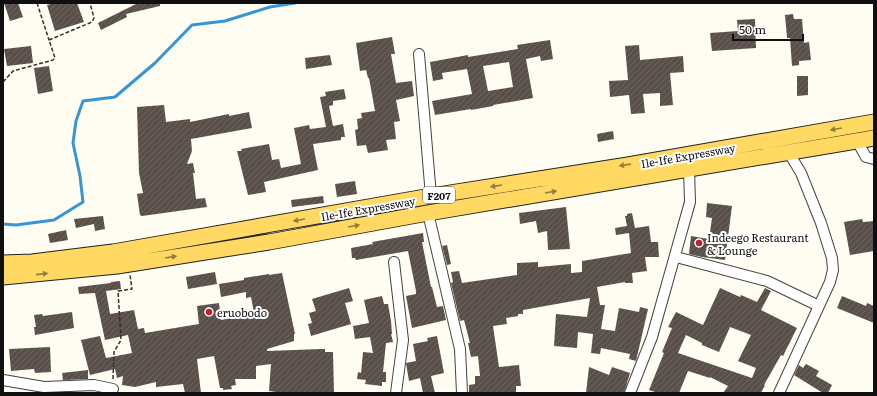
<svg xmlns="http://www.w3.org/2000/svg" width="877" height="396" font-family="Literata,serif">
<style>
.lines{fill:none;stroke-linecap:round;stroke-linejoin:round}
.stream{stroke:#3595d6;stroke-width:3}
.building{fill:url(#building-hatch);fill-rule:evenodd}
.minor-casing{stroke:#424242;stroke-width:12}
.primary-casing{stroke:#202020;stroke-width:17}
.path{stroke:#313131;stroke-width:1.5;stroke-dasharray:4 2;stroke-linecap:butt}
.minor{stroke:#fff;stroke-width:10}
.primary{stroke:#ffd961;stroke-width:15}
.oneway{fill:#937e3c}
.poi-dot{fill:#c91e25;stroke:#fff;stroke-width:1.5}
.labels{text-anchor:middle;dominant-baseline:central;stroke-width:4;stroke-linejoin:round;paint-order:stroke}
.shield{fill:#fff;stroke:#575757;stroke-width:1}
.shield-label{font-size:10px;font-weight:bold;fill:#0f0f0f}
.street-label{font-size:11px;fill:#0f0f0f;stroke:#fff}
.poi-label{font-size:11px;fill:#0f0f0f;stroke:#fff;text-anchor:start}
</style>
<defs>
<pattern id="building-hatch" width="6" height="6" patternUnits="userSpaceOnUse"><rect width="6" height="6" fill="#59504b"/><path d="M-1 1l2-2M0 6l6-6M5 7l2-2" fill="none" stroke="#6c6561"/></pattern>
</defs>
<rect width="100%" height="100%" fill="#fffcf1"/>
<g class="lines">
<path class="stream" d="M3,224L16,225L54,220L83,202L80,176L73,143L76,121L83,101L115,97L155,63L192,25L225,21L270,7L295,3"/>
</g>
<path class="building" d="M4,3H18L23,17L10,21Z
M54,3H77L84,22L55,31L47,5Z
M138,3H160V6L126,14L127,17L101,30L98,23Z
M793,14L794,19H802L804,43L809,42L811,60L799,61V65L792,66L790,38H787L785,15Z
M755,19L756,48L712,51L710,33L738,31L737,20Z
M392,37L395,54H391L396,83L412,81L414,96L396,100L400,121L394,122L396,139L386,140L388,150L368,153L366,145L357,146L355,130L358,129L357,119L362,118L361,113L375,111L369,78H368L366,70L360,71L356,43Z
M550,40L553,59L541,61L540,56L526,59L533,98L493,105V106L471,110V109L435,115L432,101L472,94L467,69L442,73L443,79L433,81L430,62L468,55V57L518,49L517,45ZM509,62L513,87L488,91L483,66Z
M639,45L640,60L683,56L684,72L670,73L673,105L660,106V93L643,94L645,113L631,114L629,95L610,97L609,81L628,80L625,46Z
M31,46L33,63L7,66L4,49Z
M330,55L332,65L306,69L305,58Z
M49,66L53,91L38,94L34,68Z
M797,76H808V95L797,96Z
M344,89L346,99L333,101V105L329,106L333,126L343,124L345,137H341V140L313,144L318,170L264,182L266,192L248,195L237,151H242L241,149L269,144L272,160L279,159L281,168L301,164L294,128L309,125L310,129L326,127L320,97L326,96L325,92Z
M164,105L166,122L190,119V122L229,114V116L249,112L252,128L191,139L192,151L187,164L193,163L195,173H193L196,199L205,198L207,207L142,216L140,215L137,194L143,193L139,173L137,107Z
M613,131L614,139L598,142L597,134Z
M355,181L357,194L337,197L335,184Z
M323,196L324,203L292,207L291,200Z
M707,203L732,206L725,260L702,257L689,254L691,236L709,239L712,218L706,217Z
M566,207L570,249L548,250L547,231L538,233L536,221L520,224L519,213Z
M632,213L635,228L649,226L651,242H658L659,257H645L647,271L632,273L633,283H625V282L597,287L600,305H605L601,329L615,331L619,308L639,312L640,307L648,309L636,361L629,359L630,354L601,348L600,354L591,353L593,334L578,332L577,348L554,346L556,314L587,317L590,298L523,310V314H518V316L506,318L507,324L493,326L499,367L519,365L521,386H516V393H469V385L475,384V376H480L478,356L471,357L468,343H470L464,320L460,321L451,283L453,282L451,272L459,271L462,283L517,275V263L538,262V267L571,264V273L582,272V261L631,253L629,233L616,235L615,228L627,226L625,216H627V214Z
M103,216L105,229L95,231L94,224L76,228L74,219Z
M862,219L863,222L874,221V251L850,255L844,222Z
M66,230L68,240L50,243L48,234Z
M423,233L424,242H422L431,287H432L437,307L443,306L446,320L412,328L406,296L416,294V291L408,251L356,260L355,258H352L351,248L373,244L372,242Z
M447,245L451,264L447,265L442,246Z
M215,272L217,284L188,289L186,277Z
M282,273L295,334H294V341L267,349V351L321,349H325V352H333L334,393H276V392L269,391L271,364L256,366V379H235L236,385L231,386L232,389L223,390V388H220L214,356L197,359L201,393H185L183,384L156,387V382L135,387L122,385L123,376L117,378L115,369L90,375L81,340L100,336L106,358L132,353L128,335L105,340L95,293L79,294L78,287L111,283V282L120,281L121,289L106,291L110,314L134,310L138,329L144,328L145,333L199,324L197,306L219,303L221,320L254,313L251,297L246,298V292L221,297L219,284L244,280V278L269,274V275Z
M349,288L353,301L345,303L351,324L311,336L308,324L312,323L309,313L316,311L312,299Z
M720,288L740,297L741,295L757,302L765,288L771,291L761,310L797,328L783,356L781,355L764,385H765L761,393H723L728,386L710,377V378L688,371L679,393H658L649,390L664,353L662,352L672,328L668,327L676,312L703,325ZM730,327L751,335L738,361L756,368L752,378L678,353L686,335L702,343V345L719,352Z
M382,296L384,304H388L391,321L392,334H391L393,342L386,343L383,372H386V382H382V386L365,384L366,380L357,379L358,372L361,373L363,352L373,353L370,337L355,339L353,326L369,323L364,300Z
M842,296L866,306L867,303L874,306V323L837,308Z
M72,312L74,328L35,335L34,327H36L34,315L42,314L43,316Z
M437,336L444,373L431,376L435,393H423L420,378L409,381L406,363L416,361L413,344L428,341L427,338Z
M50,347L51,372L35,373L34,369L11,371L9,349Z
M806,364L819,371L816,376L832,385L828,393H823L794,375L799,365L803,368Z
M589,367L609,375L612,367L630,373L624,393H586Z
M88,370V379L63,380L62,373Z"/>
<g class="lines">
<defs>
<path id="minor" d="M419,54L431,196
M857,141L866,157L874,159
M428,213L460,349L462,393
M676,257L767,281L819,306
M394,262L403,340L396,393
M3,380L44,387L94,385L113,389
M630,393L652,337L690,202L689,169
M779,393L830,282L833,270L832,258L821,223L801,173L789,153"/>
<path id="primary" d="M3,263L32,262L113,252L431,196L628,165L874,122
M3,277L117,266L269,242L428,213L874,138"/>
</defs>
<use href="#minor" class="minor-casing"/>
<use href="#primary" class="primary-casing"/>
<path class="path" d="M37,3L49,40
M3,82L13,71L53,60L55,58L49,40L92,22L94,18L90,3
M113,379L114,352L121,340L118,291L132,289L130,275"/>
<use href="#minor" class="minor"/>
<use href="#primary" class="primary"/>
</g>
<defs><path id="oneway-solid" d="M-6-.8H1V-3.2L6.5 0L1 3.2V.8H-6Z"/></defs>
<g class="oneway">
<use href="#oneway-solid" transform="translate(836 129) rotate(170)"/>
<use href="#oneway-solid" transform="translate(625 165) rotate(172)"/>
<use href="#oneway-solid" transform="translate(496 186) rotate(171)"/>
<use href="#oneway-solid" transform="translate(551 192) rotate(-10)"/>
<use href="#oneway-solid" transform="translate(299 220) rotate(170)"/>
<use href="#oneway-solid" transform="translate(354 226) rotate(-10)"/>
<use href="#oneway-solid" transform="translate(171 257) rotate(-9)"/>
<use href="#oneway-solid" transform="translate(42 274) rotate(-6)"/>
</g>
<g class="poi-dot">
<circle cx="699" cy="243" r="4"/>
<circle cx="209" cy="312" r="4"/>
</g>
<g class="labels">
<rect class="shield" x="423" y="187" width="32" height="16" rx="3"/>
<g class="shield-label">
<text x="439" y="195">F207</text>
</g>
<g class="street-label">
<text transform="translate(688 155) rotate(-10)">Ile-Ife Expressway</text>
<text transform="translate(368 208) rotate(-10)">Ile-Ife Expressway</text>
</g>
<g class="poi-label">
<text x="707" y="237">Indeego Restaurant<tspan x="707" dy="13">&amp; Lounge</tspan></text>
<text x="217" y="312">eruobodo</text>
</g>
</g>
<rect width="877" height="396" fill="none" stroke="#0f0f0f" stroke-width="8"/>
<path d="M733 34v6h70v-6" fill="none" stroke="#0f0f0f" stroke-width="2"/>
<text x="739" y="34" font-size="12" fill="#0f0f0f" stroke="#ffffff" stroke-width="3" paint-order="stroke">50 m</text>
</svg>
